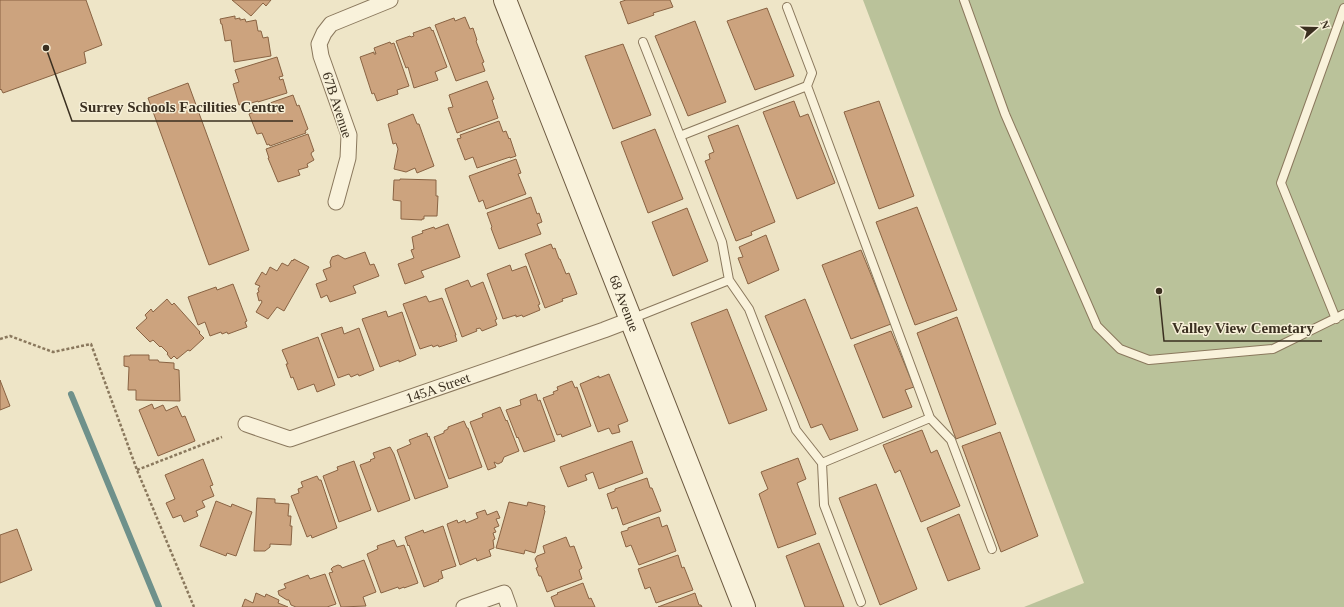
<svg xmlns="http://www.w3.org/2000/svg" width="1344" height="607" font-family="'Times New Roman',serif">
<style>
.cemetery{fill:#bac29a}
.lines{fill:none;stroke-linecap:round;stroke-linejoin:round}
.stream{stroke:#6f918b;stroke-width:6}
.building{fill:#cca37e;stroke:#896343}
.lane-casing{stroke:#8a785d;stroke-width:10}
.street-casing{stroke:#8a785d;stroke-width:17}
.secondary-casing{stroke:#6c5940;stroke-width:24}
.path{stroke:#8a785d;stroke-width:2.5;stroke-dasharray:3 2;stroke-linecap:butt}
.lane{stroke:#f9f2db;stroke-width:8}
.street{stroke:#f9f2db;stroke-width:15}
.secondary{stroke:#f9f2db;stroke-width:22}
.labels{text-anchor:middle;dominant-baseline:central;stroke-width:3;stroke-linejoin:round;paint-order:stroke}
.street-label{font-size:14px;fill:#3a2f20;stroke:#f6efd7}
.leader{fill:none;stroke:#3a2f20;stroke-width:1.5}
.callout-dot{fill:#3a2f20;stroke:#f6efd7;stroke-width:1.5}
.callout-label{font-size:15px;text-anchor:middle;font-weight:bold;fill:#3a2f20;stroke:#f6efd7;stroke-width:3;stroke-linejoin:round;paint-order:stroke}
</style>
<rect width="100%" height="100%" fill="#eee5c7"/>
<path class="cemetery" d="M863,0H1344V607H1024L1084,583Z"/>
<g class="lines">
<path class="stream" d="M71,394L159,607"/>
</g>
<path class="building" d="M0,0H86L102,45L84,52L86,63L3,93L1,89L0,90Z
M232,0H271L266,6L263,3L251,16Z
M626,0H670L673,7L653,13L654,15L628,24L620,2Z
M767,8L794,76L755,90L727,21Z
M235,16V19L240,18V20L245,19L246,22L256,20L258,31H261L263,38L268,37L271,56L234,62L231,40L225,41L222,24H221L220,19Z
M465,17L470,29L473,28L477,40L476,41L484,62L482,63L485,71L456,81L435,25L454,18L455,21Z
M695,21L726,102L688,116L655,36Z
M430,27L432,31L433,30L447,67L435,72L438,80L414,88L408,67L406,68L396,41L410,36L411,37L414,36L413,33Z
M390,42L391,44L394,43L409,86L397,90L398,94L377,101L374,93L372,94L360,57L374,52V54H376L374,48Z
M623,44L651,115L613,129L585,56Z
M277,57L283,76L279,77L280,80L283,79L287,93L258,102V101L248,104L247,102L239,105L233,84L239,82L235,70Z
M487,81L494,99L492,100L498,118L457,133L448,108L453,107L449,95Z
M188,83L249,250L209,265L148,98Z
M293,95L297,106L299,105L308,129L305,131L306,133L270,146L269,144L267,145L262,133L257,134L249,114L268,106L267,104Z
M794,101L800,117L808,114L835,183L797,199L763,112Z
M879,101L914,196L879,209L844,112Z
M413,114L417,124H419L434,166L417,173L415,168L406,172L394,169L398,149L396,143L393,144L388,124Z
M499,121L503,132L506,131L509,139L510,138L516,156L510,158V157L477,168L473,157L465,160L457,139L461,138L460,135Z
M738,125L775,222L751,232L752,235L736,241L705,161L710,159L709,154L714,152L708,136Z
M655,129L683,199L648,213L621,142Z
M308,134L314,151L312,152L311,154L314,160L307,164L308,167L298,170L300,175L278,182L268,158H269L266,149Z
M516,159L521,173L518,174L526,194L486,209L483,200L479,202L469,176Z
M400,179L436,180V196H438L437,216H424V219H422V220L401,219V201L393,200L394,180H400Z
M531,197L537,214L539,213L542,222L537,224L541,234L499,249L491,228L492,227L487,213Z
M917,207L957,310L915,325L876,222Z
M687,208L708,261L673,276L652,222Z
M448,224L460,257L421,271L424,277L405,284L398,264L414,258L411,250L414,249L412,237L423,233L422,231L434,227L435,229Z
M766,235L779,270L748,284L738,258L743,257L739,247Z
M551,244L553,249L555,248L559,259H560L566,274L569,273L577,294L562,299L563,301L545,308L525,254Z
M861,250L891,324L851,339L822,265Z
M365,252L370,265L374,264L379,276L353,286L356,293L330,302L327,295L321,298L316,284L327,280L323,270L331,267L330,262L332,257L338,255L345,259Z
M294,259L309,267L284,311L277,307L268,319L256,312L262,302L261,300L259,301L257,293L259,292L258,289L260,286L255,284L262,272L266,275L270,267L277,271L282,263L288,266L292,260L293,261Z
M510,265L512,271L526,266L540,304L538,305L540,310L523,317L522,315L516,317V315L503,319L487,274Z
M468,280L471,287L483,282L497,319L495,320L497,325L482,331L480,328L476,329L477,331L462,337L445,289Z
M233,284L247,321L245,322L247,327L228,334L227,332L222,334L221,332L210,336L205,322L198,325L188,297L216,287L217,290Z
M426,296L429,302L442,298L456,335H455L457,341L439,347L438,345L433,347L432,345L420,349L403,304Z
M167,299L172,305L174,303L200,332L199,333L204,338L190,351L188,350L177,359L174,356L171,359L167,354L168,353L161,346L160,347L153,340L150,342L136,328L147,318L145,315L151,309L153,312Z
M805,299L858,430L830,440L822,424L811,428L765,316Z
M727,309L767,410L729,424L691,323Z
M386,311L388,317L402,312L416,355L399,362V360L380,367L362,319Z
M957,317L996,424L956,439L917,333Z
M342,327L344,334L359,328L374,370L359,376L358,374L351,377L349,374L338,378L321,334Z
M891,331L914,387L905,390L912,407L883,418L854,345Z
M318,337L335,385L317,392L314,384L298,390L293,377L291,378L286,364H288L282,350Z
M130,355H149V360H158L159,362L174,363V369L179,370L180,401L136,400V390H128L129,367L124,366V356H130Z
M609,374L628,421L618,425L620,432L612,434L609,428L598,432L580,384L599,376V378Z
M0,380L10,406L0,410Z
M572,381L575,388L577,387L591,426L562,437L561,434L557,435L543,398L554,394L553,392L558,390L557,387Z
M536,394L538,401L540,400L555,441L524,452L518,437L517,438L506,410L521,405L520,400Z
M152,404L154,409L163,405L166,411L177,406L182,417L185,416L195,441L158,456L139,410Z
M500,407L506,421L507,420L519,451L504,457L502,462L498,464L494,462L496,467L488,470L470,422L483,417L482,414Z
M464,421L467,428H468L482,467L449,479L434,437L444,433V431L448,429V427Z
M922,430L931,453L937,450L960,506L921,522L900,470L895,473L883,445Z
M1000,432L1038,536L1001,552L962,446Z
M427,433L428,437L429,436L448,487L415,499L397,450L411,444L409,440Z
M632,441L643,473L599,489L593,472L585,475L587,480L568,487L560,467Z
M390,447L394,454L410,500L378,512L360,465L371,461L370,460L375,458L373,453Z
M798,458L806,479L797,483L816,534L778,548L759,494L768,489L761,472Z
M203,459L213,485L210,486L214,496L202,501L205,507L196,511L198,516L184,522L181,515L173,518L166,503L175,499L165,475Z
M354,461L371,510L339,522L323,476L338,470L337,467Z
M317,476L319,480H321L337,528L312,538L311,535L307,537L291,496L299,493L298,489L303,487L301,482Z
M647,478L650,488H652L661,511L623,525L617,507L612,509L607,494L615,491V489Z
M876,484L917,589L880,605L839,498Z
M257,498L275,499V503L289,504L288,516H291L290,526H292L291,545L270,544V547L265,551H254Z
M216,501L231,507L232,504L252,512L236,556L227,553L226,556L200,546Z
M509,502L527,506L528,502L545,506L544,510L545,511L535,553L525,550L524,554L496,548Z
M485,510L487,515L497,511L500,518L496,519L499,526L494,528L496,532L493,533L495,539L493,540L494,548L489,550L491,556L477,561L476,558L460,565L447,524L457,520L458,523L465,520L466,523L478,518L476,513Z
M959,514L980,569L948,581L927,528Z
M659,517L662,527L667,525L676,551L639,565L631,545L626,547L621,532L628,530V528Z
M443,526L456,566L441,571L443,578L438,580L439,581L424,587L409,545L408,546L405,537L423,530L424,533Z
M17,529L32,570L0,583V535Z
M566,537L570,547L574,546L582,568L579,570L582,579L547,592L541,576H539L536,568L538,567L535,559L537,556L545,553L543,546Z
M394,540L397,547L404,545L418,583L404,588V587L399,589L398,587L381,593L367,554L378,549L377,546Z
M819,543L844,607H805L786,556Z
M678,555L682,568L684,567L693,590L656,603L650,587L645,589L638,569Z
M364,560L376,592L363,597L366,606L341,607L329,573L333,572L331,569L333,567L338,565L341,566L342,568Z
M325,574L336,604L327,607H296L291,605L289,600H287L279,595L278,591L286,588L284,584L308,575L310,579Z
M583,583L589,599L591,598L595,607H555L551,597L558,594L557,593Z
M256,593L265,597L266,594L279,600L278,603L288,607H242L245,599L253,603Z
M695,593L699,605H701L702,607H658Z"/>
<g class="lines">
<defs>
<path id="lane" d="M964,0L1005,114L1097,326L1120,349L1149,360L1273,349L1344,314
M787,7L812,73L807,86
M680,136L807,86L930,418L822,463
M729,280L749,309L796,430L822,463L824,505L861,602
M631,319L729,280L722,242L643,42
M1336,319L1281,183L1344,8
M930,418L951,440L992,549"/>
<g id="street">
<path d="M336,202L348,158L349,135L321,56L319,44L324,33L331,24L390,0"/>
<path id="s1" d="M246,424L290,439L604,330L630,320"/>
<path d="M464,607L504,593L509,607"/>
</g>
<g id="secondary">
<path id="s2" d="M505,0L744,607"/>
</g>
</defs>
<use href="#lane" class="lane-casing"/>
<use href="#street" class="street-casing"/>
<use href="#secondary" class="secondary-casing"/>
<path class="path" d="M0,339L10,336L53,352L91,344L137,470L194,607
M137,470L222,437"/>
<use href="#lane" class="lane"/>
<use href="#street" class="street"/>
<use href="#secondary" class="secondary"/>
</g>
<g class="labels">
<g class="street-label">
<text transform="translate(337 105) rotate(72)">67B Avenue</text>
<text stroke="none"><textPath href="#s2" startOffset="326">68 Avenue</textPath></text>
<text stroke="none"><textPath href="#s1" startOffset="203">145A Street</textPath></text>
</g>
</g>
<path class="leader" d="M46 48L72 121H293M1159 291L1164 341H1322"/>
<g class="callout-dot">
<circle cx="46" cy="48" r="4"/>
<circle cx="1159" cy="291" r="4"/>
</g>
<g class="callout-label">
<text x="182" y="112">Surrey Schools Facilities Centre</text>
<text x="1243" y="333">Valley View Cemetary</text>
</g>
<g transform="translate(1316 28) rotate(70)" stroke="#f6efd7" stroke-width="3" paint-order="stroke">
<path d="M0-3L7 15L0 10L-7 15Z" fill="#3a2f20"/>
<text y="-6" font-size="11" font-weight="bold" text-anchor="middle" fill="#3a2f20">N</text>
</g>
</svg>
